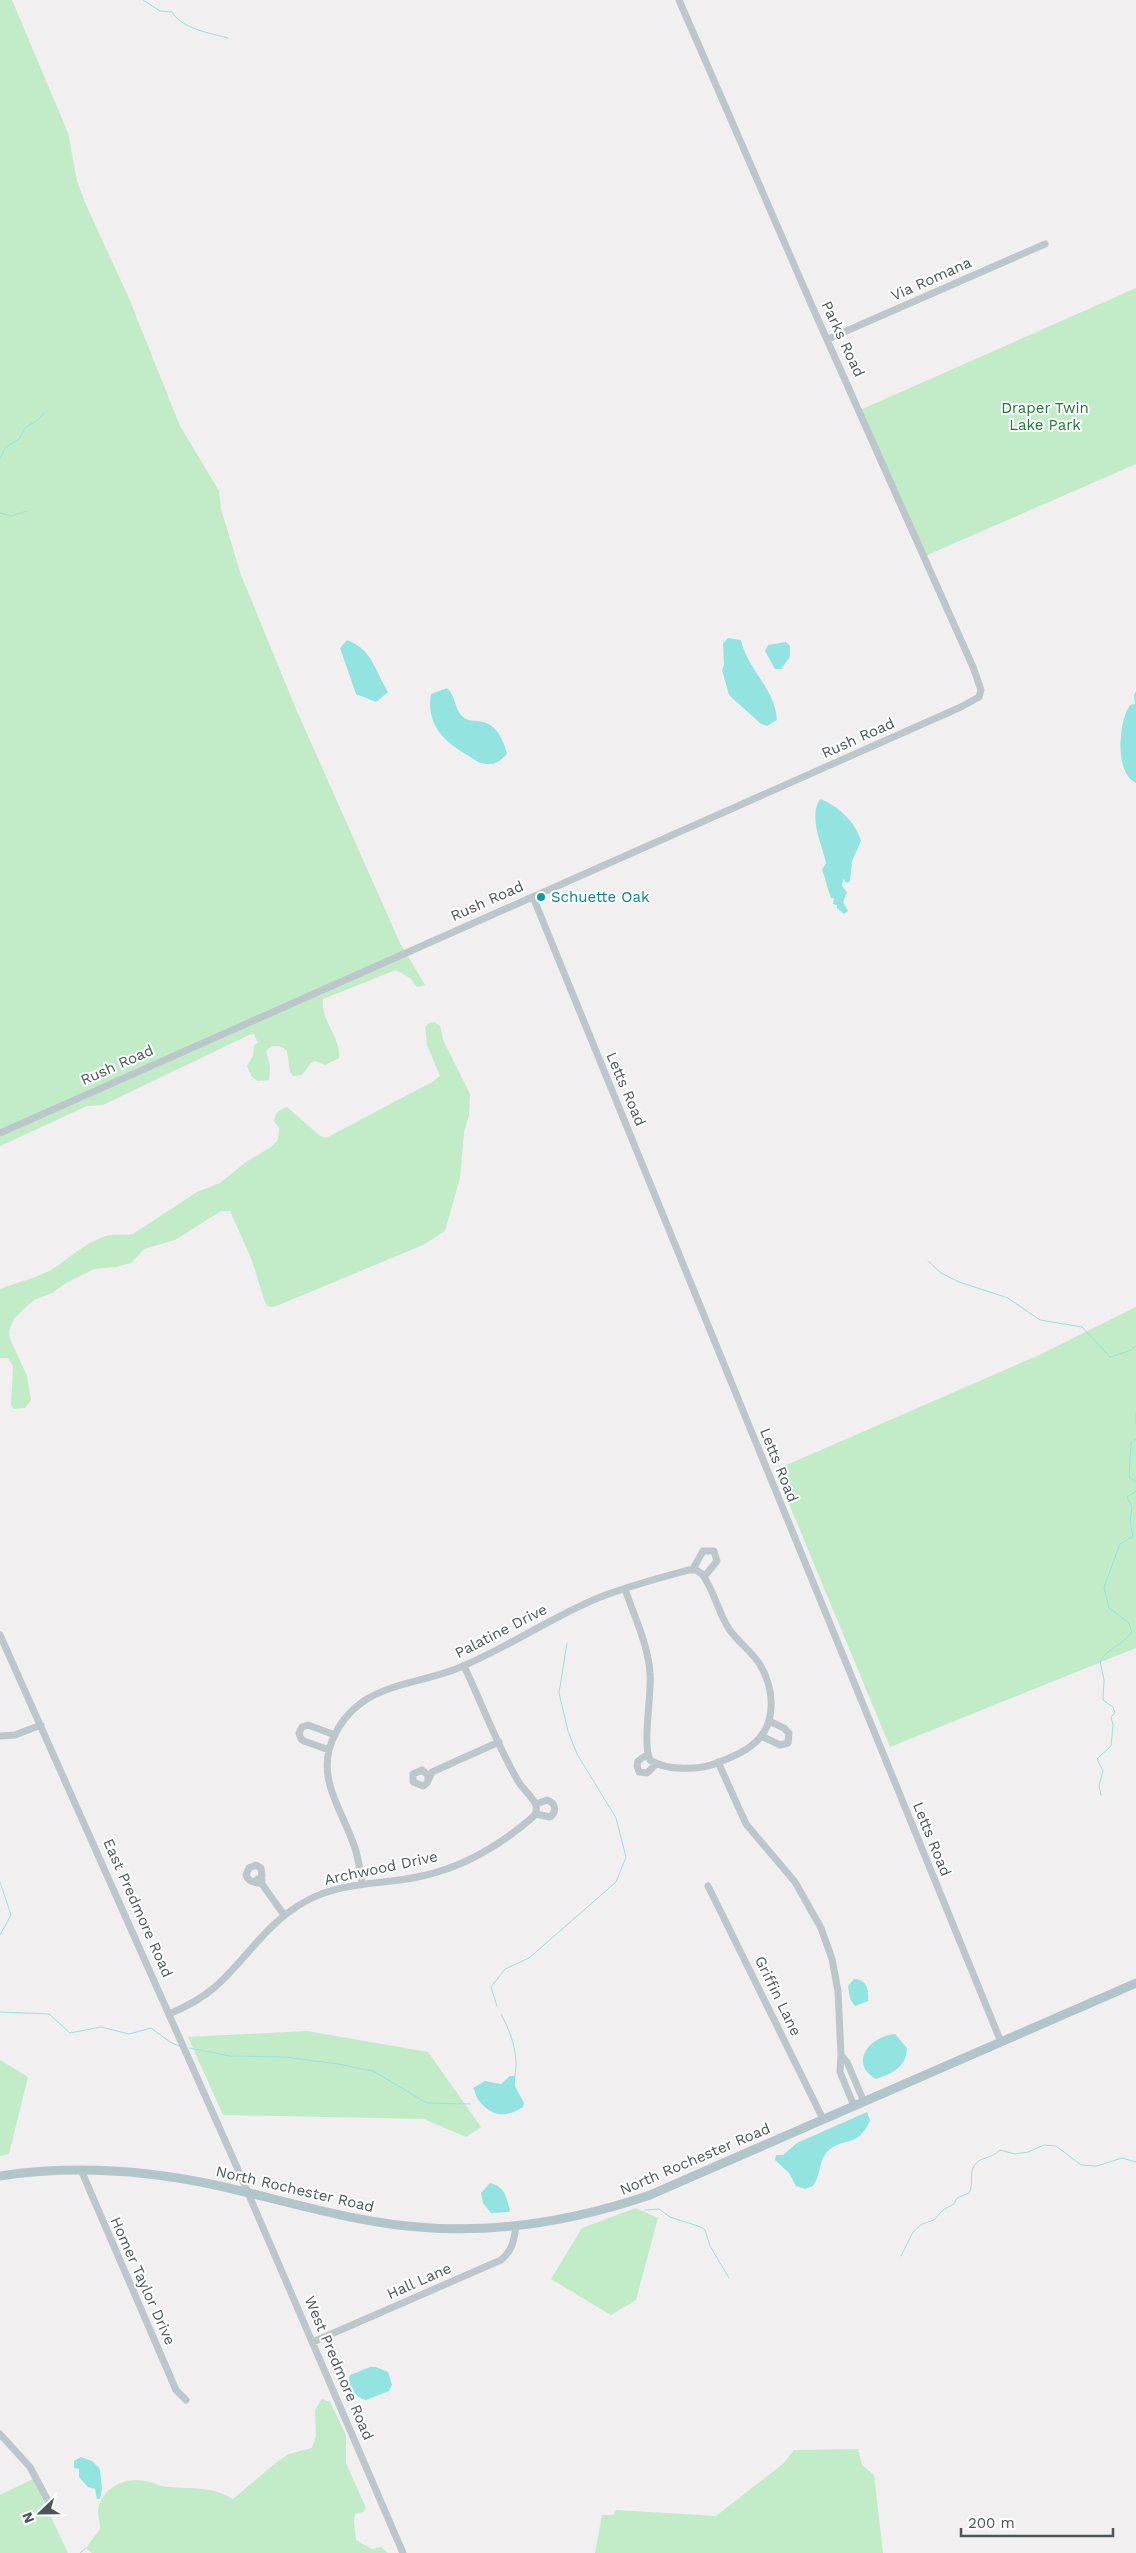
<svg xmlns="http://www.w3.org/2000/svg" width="1136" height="2553" font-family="'Work Sans',sans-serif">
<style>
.green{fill:#c2ebc8}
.water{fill:#93e4e1}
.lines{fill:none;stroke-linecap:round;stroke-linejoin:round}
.stream{stroke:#93e4e1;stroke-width:1}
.minor{stroke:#bcc7cb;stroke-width:7}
.major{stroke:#b2c5cb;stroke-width:9}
.culture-dot{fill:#0f9aa8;stroke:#fff;stroke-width:2}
.labels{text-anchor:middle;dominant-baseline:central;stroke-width:4;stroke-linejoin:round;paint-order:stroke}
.street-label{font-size:15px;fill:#49575b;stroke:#fff}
.park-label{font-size:15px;fill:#207636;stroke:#fff}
.culture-label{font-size:15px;fill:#0d838f;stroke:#fff;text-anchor:start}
</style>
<rect width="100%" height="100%" fill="#f1eff0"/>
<path class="green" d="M0,0H12L68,133L77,181L86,205L128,296L180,426L219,491L221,509L241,575L296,709L400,943L425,985L417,987L410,978L396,970L323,999C320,1020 341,1037 339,1058L325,1065L315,1061L311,1063L302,1075L293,1076L290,1072L287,1051C281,1045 272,1044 266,1051L270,1066L269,1080L258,1081L252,1077L247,1066L253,1056L254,1045L258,1043L254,1034H251L103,1105L87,1106L0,1146Z
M1136,288V464L925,556L860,410Z
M434,1022L440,1026L444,1042L470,1094L469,1115L464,1133L460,1178L445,1231L423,1245L274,1307L267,1306L265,1302L251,1258L230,1211H221L175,1240L144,1249L131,1263L116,1267L94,1269L66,1283L52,1293L34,1300L26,1307L14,1319L9,1331L10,1339L27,1376L31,1400L25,1408L14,1409L11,1405L13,1366L8,1358H0V1289C17,1282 34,1279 51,1270C69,1259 83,1244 103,1237C112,1233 123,1236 133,1234L197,1192L220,1183L246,1162L271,1147L278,1140L279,1128L274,1121C276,1113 278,1110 287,1107L320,1136L326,1138L434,1081L440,1076L427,1045L425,1027L429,1023Z
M1136,1307V1648L890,1747L775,1470L1039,1355Z
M307,2031L428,2052L481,2127L466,2137L424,2119L223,2115L188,2037Z
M0,2060L28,2077L9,2154L0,2156Z
M636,2208L658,2218L636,2300L611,2315L551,2279L582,2228Z
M322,2399L330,2402L346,2435V2463L366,2508L363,2512L355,2514L354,2522L356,2540L372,2549L381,2547L388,2553H92L86,2548L100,2529C100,2523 98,2515 98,2510C102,2488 124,2477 145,2481C152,2482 159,2486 167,2487C191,2489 212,2486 233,2499L277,2462L289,2454L312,2448L316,2436L315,2410Z
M858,2449L862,2465L874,2475L883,2553H595L602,2515H613L616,2510L716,2516L784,2463L794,2450Z
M33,2479L68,2553H0V2495Z"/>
<path class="water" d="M728,638L741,640C748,671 775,688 777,720L767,726L761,724L729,695L722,670L724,665L723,643Z
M347,640C372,649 375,671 388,692L376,702L356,694L340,648Z
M786,642L790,646V657L781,669H775L765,651L768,645Z
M447,688C456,696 454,707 461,715C467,722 474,720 483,722C497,725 504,741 507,754C503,758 497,764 491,764C482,765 476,761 469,756C444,742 426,725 431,694Z
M1136,691V783C1116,773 1119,734 1125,715C1126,711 1129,708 1130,705L1135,704L1134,695Z
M820,799C837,805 856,822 861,841L852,861L850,881L847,883L843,879L842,886L847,892L843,902L848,911L844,914L837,908V905L833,904L834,898H831C827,888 826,879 822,870L826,863C822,844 808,818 820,799Z
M854,1979C867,1979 869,1990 868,2001L855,2006L850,1999L848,1986Z
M895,2034L907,2048C906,2068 893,2073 876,2079C848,2063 870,2036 895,2034Z
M510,2076H515V2086L524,2103L523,2107C506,2118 493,2117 480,2102C476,2098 476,2093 473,2088L485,2081L501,2084Z
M867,2112L870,2121C856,2149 846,2136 829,2150C818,2159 822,2174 813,2186L805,2189L796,2186L789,2173L775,2160L776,2155H783L797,2143Z
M490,2183C505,2187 506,2196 510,2210L509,2212L491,2213L483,2203L481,2193Z
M370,2367H376L388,2372L392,2385L389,2391L366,2400C356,2398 346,2386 350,2375Z
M81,2457L92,2461L100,2469L102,2489L100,2499H97L95,2489L88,2487L79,2477V2469L74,2468V2461Z"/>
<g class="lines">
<path class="stream" d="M143,0L160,11L172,12C182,29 210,33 228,38
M0,458L6,447L19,439L25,428L39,419L44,413
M0,513L11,516L27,511
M928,1261L941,1273L959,1282L1008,1298L1040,1320L1082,1327L1110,1357L1132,1350L1136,1346
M1136,1413V1423
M1136,1439L1131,1443L1129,1477L1136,1482
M1101,1795L1099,1786L1103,1771L1097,1759L1111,1746L1113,1725L1111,1717L1115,1713L1113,1707L1103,1700L1104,1680L1100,1661C1108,1648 1123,1645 1132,1632L1129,1623L1109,1608L1104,1587L1120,1544L1133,1536L1130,1522L1132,1507L1127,1497L1136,1491
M0,1882L11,1915L0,1935
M497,2006L491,1987L505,1969L529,1958L616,1882L626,1857L616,1818L577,1754L568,1731L559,1693L567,1643
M0,2012L49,2014L70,2033L101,2027L129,2034L151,2028L170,2042L179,2046
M501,2014C511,2033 519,2054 515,2076
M189,2048L230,2056L285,2057L338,2064L373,2071L427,2103L470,2104
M645,2210L659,2209L670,2217L701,2227L705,2230L710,2246L729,2278
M901,2256L913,2232L922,2224L934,2220L943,2210L954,2204L957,2198L969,2193C974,2185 969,2174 974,2166C980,2156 990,2160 1000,2150L1015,2154L1028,2152L1044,2145L1056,2146L1081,2165L1097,2166L1122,2158L1136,2162
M80,2553L86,2548"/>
<path class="minor" d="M828,339L1045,244
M533,897L1001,2042
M0,1133L961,707L979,697L981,690L973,667L812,306L679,0
M693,1569L703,1551H714L717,1561L704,1577
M0,1635L236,2165L403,2553
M0,1736L15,1735L41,1725
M761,1736L780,1745L788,1743L789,1733L784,1728L769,1721
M329,1750L304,1741L301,1739L299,1733L302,1727L308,1725L335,1735
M648,1754L638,1761L637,1766L639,1772L647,1773L656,1764
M718,1762L746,1824L795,1882L821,1928L832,1959L838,1991L841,2055L840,2072L854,2106
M428,1780V1775L422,1770L413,1774V1782L423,1786L427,1783L432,1772L499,1742
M536,1804L547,1800C556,1803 557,1812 550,1817L536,1814
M262,1880V1884L284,1915
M254,1882L262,1876L261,1868L256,1865L249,1868L246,1875C249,1883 256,1882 262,1884
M362,1884C360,1869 358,1854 352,1840C341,1810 321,1783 329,1750C335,1729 348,1711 367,1699C395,1682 433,1680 463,1666C510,1646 552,1617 598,1598C628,1586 659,1578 689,1570H696L702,1574C714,1590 718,1612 729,1629C737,1641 750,1650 759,1663C775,1689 778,1726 751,1746C741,1754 729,1758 717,1763C700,1770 666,1771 650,1760C642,1744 652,1694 650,1673C648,1644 634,1616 625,1589
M708,1886L823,2119
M169,2014C186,2007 201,1999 215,1987C248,1958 266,1922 308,1900C344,1881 384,1885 422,1876C465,1867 502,1844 534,1816C543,1803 524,1792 518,1781C497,1745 482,1704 464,1666
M841,2055L847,2062L864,2102
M81,2170L176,2390L186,2400
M313,2342L501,2260C513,2250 514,2240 516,2226
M0,2434L30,2467L48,2501"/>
<path class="major" d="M0,2176C72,2165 144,2170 215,2185C279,2199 342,2219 407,2226C490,2235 571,2222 650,2195L1136,1983"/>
</g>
<circle class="culture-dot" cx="541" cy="897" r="5"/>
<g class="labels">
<g class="street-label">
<text transform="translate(931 279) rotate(-24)">Via Romana</text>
<text transform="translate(843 339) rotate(65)">Parks Road</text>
<text transform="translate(858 738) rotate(-24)">Rush Road</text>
<text transform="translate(487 901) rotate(-24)">Rush Road</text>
<text transform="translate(117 1065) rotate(-24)">Rush Road</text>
<text transform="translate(626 1089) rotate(67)">Letts Road</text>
<text transform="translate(779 1465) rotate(68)">Letts Road</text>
<text transform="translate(501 1631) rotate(-27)">Palatine Drive</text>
<text transform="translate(932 1839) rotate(68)">Letts Road</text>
<text transform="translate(381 1868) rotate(-12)">Archwood Drive</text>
<text transform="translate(138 1908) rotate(66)">East Predmore Road</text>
<text transform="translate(778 1996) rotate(64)">Griffin Lane</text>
<text transform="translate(695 2159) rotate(-23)">North Rochester Road</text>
<text transform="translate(295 2189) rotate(13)">North Rochester Road</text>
<text transform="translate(143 2281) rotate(66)">Homer Taylor Drive</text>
<text transform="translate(419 2281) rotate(-24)">Hall Lane</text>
<text transform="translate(339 2368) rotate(67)">West Predmore Road</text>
</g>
<g class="park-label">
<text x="1045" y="408">Draper Twin<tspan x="1045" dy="17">Lake Park</tspan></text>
</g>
<g class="culture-label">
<text x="551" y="897">Schuette Oak</text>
</g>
</g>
<g transform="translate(40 2513) rotate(248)" stroke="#ffffff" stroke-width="4" paint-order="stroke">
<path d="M0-4L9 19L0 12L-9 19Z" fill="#49575b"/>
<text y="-8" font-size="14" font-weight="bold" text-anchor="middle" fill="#49575b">N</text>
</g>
<path d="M961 2528v8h152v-8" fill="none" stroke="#49575b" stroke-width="2.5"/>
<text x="968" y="2528" font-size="15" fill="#49575b" stroke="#ffffff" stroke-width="4" paint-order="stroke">200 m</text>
</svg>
